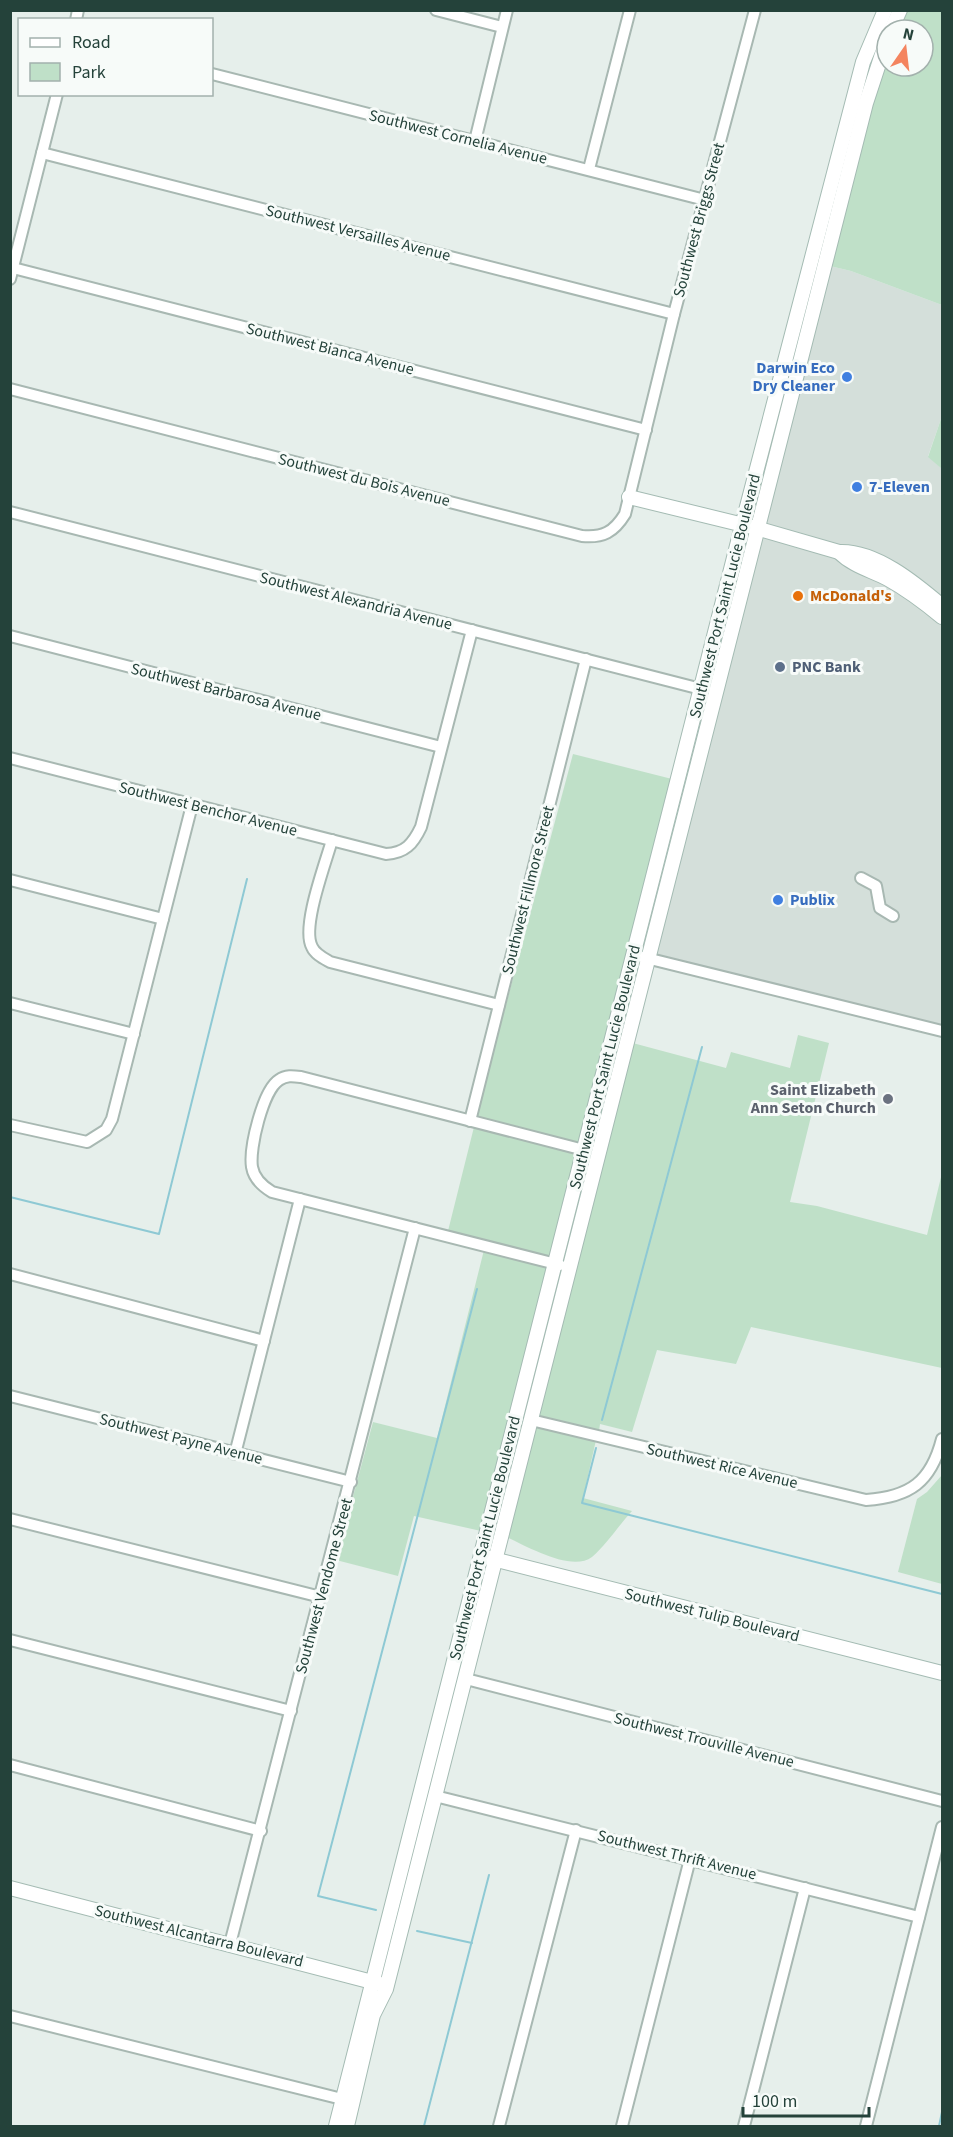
<svg xmlns="http://www.w3.org/2000/svg" width="953" height="2137" viewBox="0 0 953 2137" font-family="'Source Sans 3',sans-serif">
<rect width="100%" height="100%" fill="#e6efeb"/>
<g fill="#d4dfda">
<path d="M830,266L851,271L942,305V416L928,456L942,469V600L841,547L762,524Z"/>
<path d="M759,534L834,556L886,584L942,624V1026L649,953Z"/>
</g>
<g fill="#bfe0c8">
<path d="M905,11H942V305L851,271L830,266L857,153L887,51V66H923V30H896Z"/>
<path d="M942,416V469L928,457Z"/>
<path d="M573,754L680,781L588,1146L476,1117Z"/>
<path d="M798,1035L829,1043L790,1202L817,1206L927,1235L942,1173V1368L751,1327L736,1364L657,1350L632,1432L600,1424L599,1431L529,1413L629,1042L726,1068L731,1052L790,1068Z"/>
<path d="M474,1127L585,1156L559,1259L448,1231Z"/>
<path d="M484,1250L557,1269L490,1533L414,1516L398,1576L336,1560L373,1422L437,1438Z"/>
<path d="M527,1423L596,1440L583,1498L632,1511C619,1525 607,1544 592,1557C571,1573 525,1545 504,1536Z"/>
<path d="M942,1475V1584L898,1572L917,1499L927,1492Z"/>
</g>
<g fill="none" stroke-linecap="round" stroke-linejoin="round">
<g stroke="#8ec9d4" stroke-width="2">
<path d="M10,1197L159,1234L247,879"/>
<path d="M602,1420L702,1047"/>
<path d="M596,1448L582,1503L942,1594"/>
<path d="M376,1910L318,1896L477,1289"/>
<path d="M417,1931L472,1943"/>
<path d="M424,2126L489,1875"/>
<path d="M939,2126L942,2112"/>
</g>
<g stroke="#a8b8b2" stroke-width="14">
<g id="street">
<path d="M436,10L502,27"/>
<path d="M76,20L78,10"/>
<path d="M212,74L705,200"/>
<path d="M475,141L507,10"/>
<path d="M42,153L674,314"/>
<path d="M589,169L630,10"/>
<path d="M13,268L646,430"/>
<path d="M10,279L57,94"/>
<path d="M10,389L582,536C603,538 614,532 625,514L674,314L755,10"/>
<path d="M10,512L701,689"/>
<path d="M10,636L441,747"/>
<path d="M10,758L386,854C405,853 413,844 421,827L472,630"/>
<path d="M332,840C326,862 301,927 312,947C315,954 323,958 330,962L499,1005"/>
<path d="M861,878L876,886L880,908L893,916"/>
<path d="M10,880L163,919"/>
<path d="M634,955L942,1031"/>
<path d="M10,1003L134,1034"/>
<path d="M470,1121L586,659"/>
<path d="M10,1125L87,1142L106,1130L112,1119L192,805"/>
<path d="M560,1265L272,1192C262,1186 254,1179 252,1167C249,1148 263,1090 279,1080C286,1075 293,1076 301,1077L584,1150"/>
<path d="M10,1274L264,1341"/>
<path d="M10,1396L351,1482"/>
<path d="M531,1420L866,1500C910,1497 931,1482 942,1439"/>
<path d="M235,1454L300,1199"/>
<path d="M10,1519L321,1597"/>
<path d="M10,1640L291,1711"/>
<path d="M466,1679L942,1801"/>
<path d="M10,1765L261,1831"/>
<path d="M435,1796L919,1917"/>
<path d="M230,1944L415,1228"/>
<path d="M10,2016L342,2099"/>
<path d="M499,2126L576,1830"/>
<path d="M622,2126L690,1859"/>
<path d="M744,2126L805,1888"/>
<path d="M866,2126L942,1827"/>
</g>
</g>
<g stroke="#a4bbb3" stroke-width="16">
<g id="secondary">
<path d="M891,30L900,10"/>
<path d="M629,497L756,528L839,552C875,550 915,583 942,606"/>
<path d="M839,552C853,566 871,570 888,579C908,590 925,603 942,617"/>
<path d="M489,1558L942,1673"/>
<path d="M10,1888L380,1984"/>
<path d="M336,2126L742,526L863,62L885,10"/>
<path d="M347,2126L373,2015L386,1989L866,103L887,39"/>
</g>
</g>
<use href="#street" stroke="#fff" stroke-width="10"/>
<use href="#secondary" stroke="#fff" stroke-width="14"/>
</g>
<g fill="#3f7fe0" stroke="#f7fbf9" stroke-width="2">
<circle cx="847" cy="377" r="6"/>
<circle cx="857" cy="487" r="6"/>
<circle cx="778" cy="900" r="6"/>
</g>
<circle fill="#e8710a" stroke="#f7fbf9" stroke-width="2" cx="798" cy="596" r="6"/>
<circle fill="#5c6f8a" stroke="#f7fbf9" stroke-width="2" cx="780" cy="667" r="6"/>
<circle fill="#6b7280" stroke="#f7fbf9" stroke-width="2" cx="888" cy="1099" r="6"/>
<g text-anchor="middle" dominant-baseline="central" stroke-width="6" stroke-linejoin="round" paint-order="stroke">
<g font-size="16" fill="#24423a" stroke="#f7fbf9">
<text transform="translate(458 137) rotate(14)">Southwest Cornelia Avenue</text>
<text transform="translate(699 220) rotate(-75)">Southwest Briggs Street</text>
<text transform="translate(358 233) rotate(14)">Southwest Versailles Avenue</text>
<text transform="translate(330 349) rotate(14)">Southwest Bianca Avenue</text>
<text transform="translate(364 480) rotate(14)">Southwest du Bois Avenue</text>
<text transform="translate(725 596) rotate(-76)">Southwest Port Saint Lucie Boulevard</text>
<text transform="translate(356 601) rotate(14)">Southwest Alexandria Avenue</text>
<text transform="translate(226 692) rotate(14)">Southwest Barbarosa Avenue</text>
<text transform="translate(208 809) rotate(14)">Southwest Benchor Avenue</text>
<text transform="translate(528 890) rotate(-76)">Southwest Fillmore Street</text>
<text transform="translate(605 1067) rotate(-76)">Southwest Port Saint Lucie Boulevard</text>
<text transform="translate(181 1439) rotate(14)">Southwest Payne Avenue</text>
<text transform="translate(722 1466) rotate(13)">Southwest Rice Avenue</text>
<text transform="translate(485 1538) rotate(-76)">Southwest Port Saint Lucie Boulevard</text>
<text transform="translate(324 1586) rotate(-75)">Southwest Vendome Street</text>
<text transform="translate(712 1615) rotate(14)">Southwest Tulip Boulevard</text>
<text transform="translate(704 1740) rotate(14)">Southwest Trouville Avenue</text>
<text transform="translate(677 1855) rotate(14)">Southwest Thrift Avenue</text>
<text transform="translate(199 1936) rotate(14)">Southwest Alcantarra Boulevard</text>
</g>
<g font-size="16" font-weight="bold" fill="#366cbe" stroke="#f7fbf9" text-anchor="start">
<text x="835" y="368" text-anchor="end">Darwin Eco<tspan x="835" dy="18">Dry Cleaner</tspan></text>
<text x="869" y="487">7-Eleven</text>
<text x="790" y="900">Publix</text>
</g>
<g font-size="16" font-weight="bold" fill="#c56008" stroke="#f7fbf9" text-anchor="start">
<text x="810" y="596">McDonald's</text>
</g>
<g font-size="16" font-weight="bold" fill="#4e5e75" stroke="#f7fbf9" text-anchor="start">
<text x="792" y="667">PNC Bank</text>
</g>
<g font-size="16" font-weight="bold" fill="#5b616d" stroke="#f7fbf9" text-anchor="end">
<text x="876" y="1090">Saint Elizabeth<tspan x="876" dy="18">Ann Seton Church</tspan></text>
</g>
</g>
<rect width="953" height="2137" fill="none" stroke="#24423a" stroke-width="24"/>
<rect x="18" y="18" width="195" height="78" fill="#f7fbf9" stroke="#a3b1ad" stroke-width="1.5"/>
<rect x="30" y="38" width="30" height="9" fill="#ffffff" stroke="#a3b1ad" stroke-width="1.5"/>
<text x="72" y="48" font-size="18" fill="#24423a">Road</text>
<rect x="30" y="63" width="30" height="18" fill="#bfe0c8" stroke="#a3b1ad" stroke-width="1.5"/>
<text x="72" y="78" font-size="18" fill="#24423a">Park</text>
<g transform="translate(905 48) rotate(14)"><circle r="28" fill="#f7fbf9" stroke="#a3b1ad" stroke-width="1.5"/>
<path d="M0-4.5L10 22L0 15L-10 22Z" fill="#f4845f"/>
<text y="-9" font-size="16" font-weight="bold" text-anchor="middle" fill="#24423a">N</text>
</g>
<path d="M743 2107v9h126v-9" fill="none" stroke="#24423a" stroke-width="3"/>
<text x="752" y="2107" font-size="18" fill="#24423a" stroke="#f7fbf9" stroke-width="4.5" paint-order="stroke">100 m</text>
</svg>
